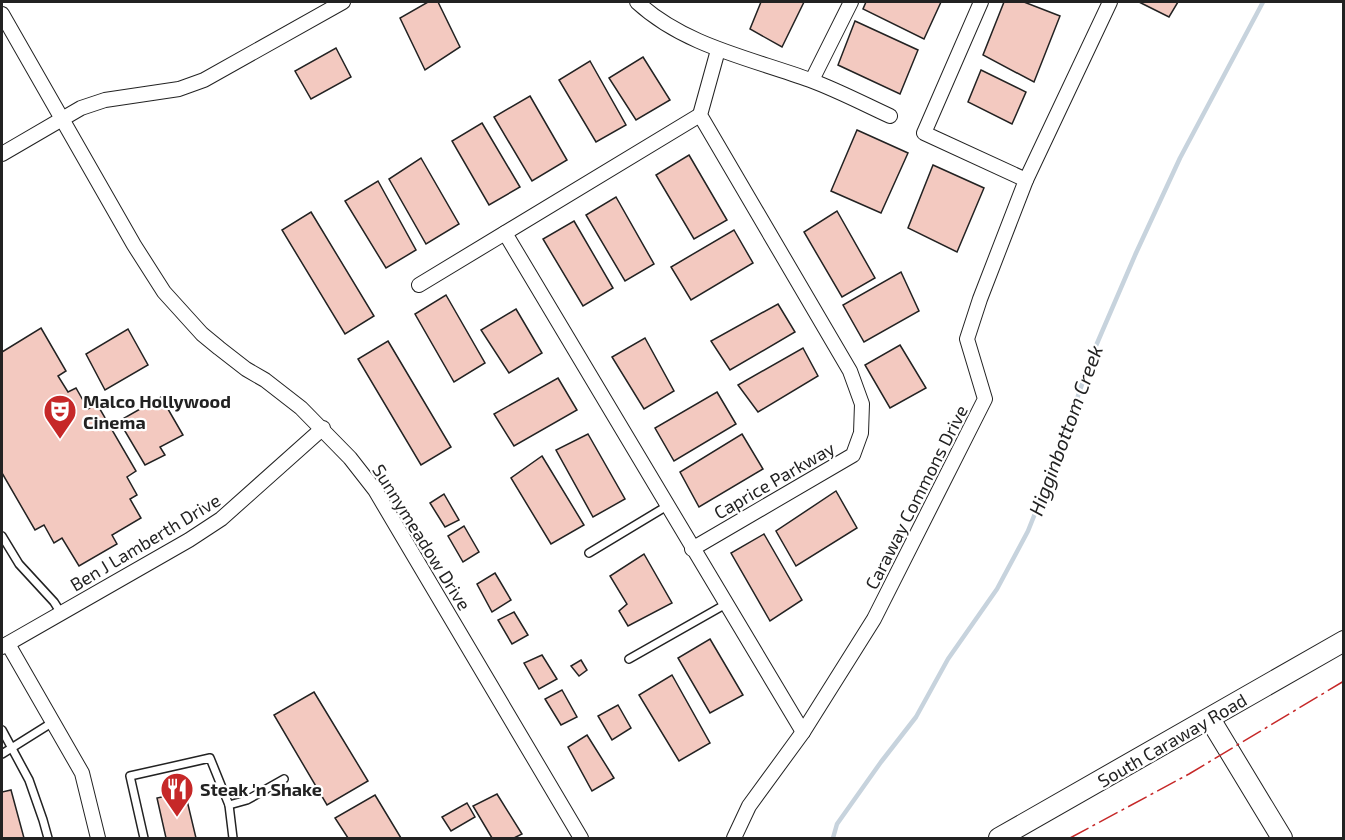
<svg xmlns="http://www.w3.org/2000/svg" width="1345" height="840" viewBox="0 0 1345 840" font-family="'Exo 2',sans-serif">
<rect width="100%" height="100%" fill="#fff"/>
<g fill="none" stroke-linecap="round" stroke-linejoin="round">
<path stroke="#c7d3dd" stroke-width="4.5" d="M833,838L837,824L881,762L916,717L948,659L997,589L1028,531L1054,466L1092,355L1136,253L1180,158L1263,2"/>
</g>
<g fill="#f3c9c0" stroke="#222" stroke-width="1.5">
<path d="M428,2H438L460,47L425,70L400,18Z"/>
<path d="M761,2H804L782,47L750,29Z"/>
<path d="M866,2H941L924,39L863,9Z"/>
<path d="M1004,2H1024L1060,16L1034,82L983,55Z"/>
<path d="M1139,2H1178L1169,17Z"/>
<path d="M855,21L918,50L900,94L838,65Z"/>
<path d="M336,48L351,77L311,99L295,71Z"/>
<path d="M643,57L670,100L636,120L609,78Z"/>
<path d="M590,61L626,125L596,142L559,80Z"/>
<path d="M981,70L1026,92L1012,124L968,102Z"/>
<path d="M530,96L567,160L532,181L494,117Z"/>
<path d="M482,123L520,187L489,205L452,141Z"/>
<path d="M857,130L908,153L881,213L831,191Z"/>
<path d="M689,155L727,220L694,239L656,175Z"/>
<path d="M421,158L459,224L426,244L389,179Z"/>
<path d="M933,165L984,188L957,252L908,228Z"/>
<path d="M378,181L416,250L386,268L345,201Z"/>
<path d="M616,197L654,264L625,281L586,215Z"/>
<path d="M837,211L875,278L842,297L804,232Z"/>
<path d="M311,212L374,316L345,334L282,230Z"/>
<path d="M574,221L613,288L583,306L543,239Z"/>
<path d="M734,230L753,263L691,300L671,267Z"/>
<path d="M901,272L919,311L864,342L843,305Z"/>
<path d="M446,295L485,363L454,382L415,314Z"/>
<path d="M778,304L795,332L730,370L711,341Z"/>
<path d="M516,309L542,353L509,373L481,330Z"/>
<path d="M41,328L66,371L58,376L68,392L76,388L88,409L97,404L136,471L127,477L137,495L130,499L141,518L112,535L117,544L79,566L62,538L54,543L44,525L35,530L2,473V352Z"/>
<path d="M128,329L148,365L105,390L86,354Z"/>
<path d="M645,338L674,391L644,409L612,357Z"/>
<path d="M388,341L451,447L421,465L358,359Z"/>
<path d="M900,345L926,388L890,408L865,365Z"/>
<path d="M803,348L818,376L758,412L738,385Z"/>
<path d="M558,378L577,410L514,446L494,414Z"/>
<path d="M717,392L736,424L674,461L655,428Z"/>
<path d="M161,397L183,435L160,447L165,455L145,465L119,421Z"/>
<path d="M588,434L625,499L593,517L556,450Z"/>
<path d="M742,434L763,469L699,507L680,472Z"/>
<path d="M542,456L584,525L551,544L511,478Z"/>
<path d="M836,491L857,528L796,566L776,531Z"/>
<path d="M444,494L459,520L445,527L430,503Z"/>
<path d="M464,526L479,552L463,562L448,536Z"/>
<path d="M764,534L802,600L770,621L731,553Z"/>
<path d="M644,554L672,603L628,626L619,611L627,604L610,576Z"/>
<path d="M495,573L511,600L492,612L477,584Z"/>
<path d="M514,612L528,635L512,644L498,620Z"/>
<path d="M710,639L743,695L710,713L678,658Z"/>
<path d="M542,655L557,679L539,689L524,663Z"/>
<path d="M581,660L587,670L579,676L571,666Z"/>
<path d="M672,675L710,743L679,761L639,695Z"/>
<path d="M562,690L577,717L561,725L545,699Z"/>
<path d="M314,692L368,781L327,805L274,715Z"/>
<path d="M618,705L631,728L612,740L598,716Z"/>
<path d="M587,735L614,778L592,791L568,747Z"/>
<path d="M11,790L24,838H2V792Z"/>
<path d="M185,792L196,838H166L157,798Z"/>
<path d="M497,794L522,834L514,838H492L473,806Z"/>
<path d="M375,795L401,838H348L335,818Z"/>
<path d="M467,803L475,817L451,831L442,817Z"/>
</g>
<g fill="none" stroke-linecap="round" stroke-linejoin="round">
<g stroke="#222" stroke-width="10">
<g id="lane">
<path d="M2,536L19,564L54,602L61,613"/>
<path d="M589,553L667,506"/>
<path d="M629,659L726,604"/>
<path d="M2,730L29,780L43,820L48,838"/>
<path d="M2,754L53,722"/>
<path d="M229,805L247,800L284,779"/>
<path d="M144,838L130,776L210,758L229,805L233,838"/>
</g>
</g>
<g stroke="#222" stroke-width="16">
<g id="street">
<path d="M637,2C685,46 750,58 810,80C837,90 864,104 890,116"/>
<path d="M981,2L924,133L1026,180"/>
<path d="M2,14L134,245L164,292L202,334L219,348L246,369L265,380L301,408L350,458L375,490L581,838"/>
<path d="M812,80L851,2"/>
<path d="M2,154L81,108L105,100L179,89L204,80L343,2"/>
<path d="M505,233L803,732"/>
<path d="M419,285L700,115"/>
<path d="M692,549L853,455L861,433L862,404L850,371L700,115L718,50"/>
<path d="M8,644L82,773L98,838"/>
<path d="M2,647L189,540L221,519L323,428"/>
<path d="M734,838L749,806L803,732L874,619L985,399L967,339L980,299L1026,180L1110,2"/>
</g>
</g>
<g stroke="#222" stroke-width="22">
<g id="secondary">
<path d="M1210,719L1282,838"/>
<path d="M999,838L1344,641"/>
</g>
</g>
<use href="#lane" stroke="#fff" stroke-width="7"/>
<use href="#street" stroke="#fff" stroke-width="14"/>
<use href="#secondary" stroke="#fff" stroke-width="20"/>
<path stroke="#c62828" stroke-width="1.5" stroke-dasharray="21 4.5 3 4.5" stroke-linecap="butt" d="M1070,838L1189,774L1344,681"/>
</g>
<defs>
<g id="theatre-pin" transform="scale(1.725)"><path d="M0 17L-7.5 6A9.5 9.5 0 1 1 7.5 6Z" fill="#c62828" stroke="#fff"/><path d="M-5-5.5Q0-4 5-5.5V0Q5 5 0 6Q-5 5-5 0ZM-3.3-2.5H-1v1.5H-3.3ZM1-2.5H3.3v1.5H1ZM-2.8 1Q0 5.5 2.8 1Z" fill="#fff"/></g>
<g id="restaurant-pin" transform="scale(1.725)"><path d="M0 17L-7.5 6A9.5 9.5 0 1 1 7.5 6Z" fill="#c62828" stroke="#fff"/><path d="M-5-6h1v4h1v-4h1v4h1v-4h1v5L-1.5 .5V6h-2V.5L-5-1ZM5-6V6H3V1.5H1.5Q1.5-4 5-6Z" fill="#fff"/></g>
</defs>
<g fill-rule="evenodd">
<use href="#theatre-pin" x="60" y="411"/>
<use href="#restaurant-pin" x="177" y="789"/>
</g>
<g text-anchor="middle" dominant-baseline="central" stroke-width="4.5" stroke-linejoin="round" paint-order="stroke">
<g font-size="18" font-weight="bold" fill="#222" stroke="#fff" text-anchor="start">
<text x="83" y="401">Malco Hollywood<tspan x="83" dy="21">Cinema</tspan></text>
<text x="200" y="789">Steak 'n Shake</text>
</g>
<g font-size="18" fill="#222" stroke="#fff">
<text transform="translate(774 480) rotate(-30)">Caprice Parkway</text>
<text transform="translate(916 497) rotate(-63)">Caraway Commons Drive</text>
<text transform="translate(422 537) rotate(58)">Sunnymeadow Drive</text>
<text transform="translate(145 542) rotate(-31)">Ben J Lamberth Drive</text>
<text transform="translate(1172 740) rotate(-30)">South Caraway Road</text>
</g>
<g font-size="20" font-style="italic" fill="#222" stroke="#fff">
<text transform="translate(1065 430) rotate(-70)">Higginbottom Creek</text>
</g>
</g>
<rect width="1345" height="840" fill="none" stroke="#222222" stroke-width="6"/>
</svg>
